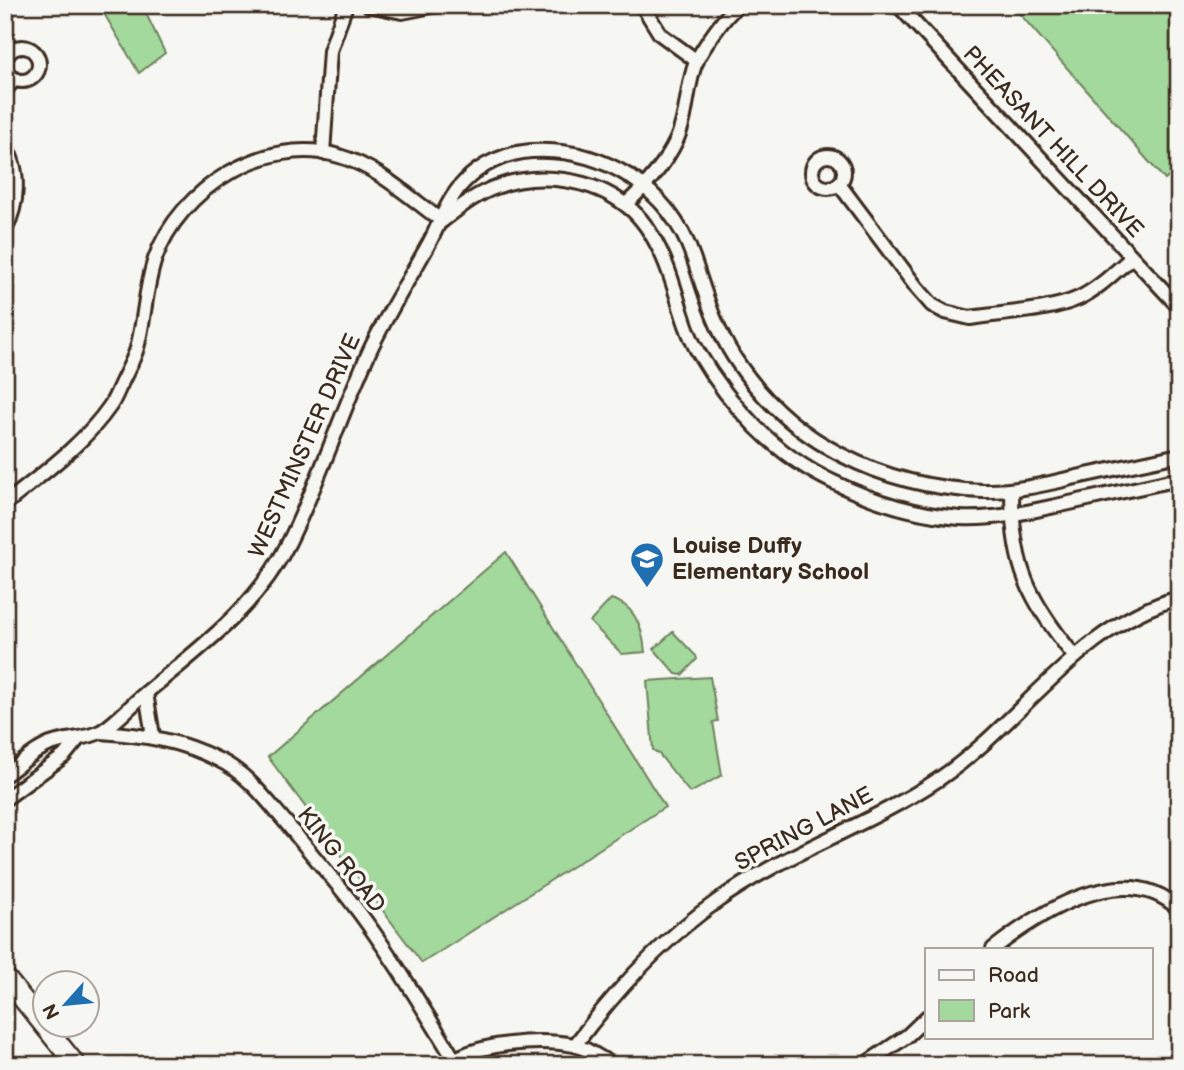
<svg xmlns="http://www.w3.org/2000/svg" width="1184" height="1070" viewBox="0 0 1184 1070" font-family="'Balsamiq Sans',sans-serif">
<rect width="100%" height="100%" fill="#f6f6f2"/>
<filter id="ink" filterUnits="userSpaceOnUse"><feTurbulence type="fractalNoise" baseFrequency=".0143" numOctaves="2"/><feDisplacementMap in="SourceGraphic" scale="14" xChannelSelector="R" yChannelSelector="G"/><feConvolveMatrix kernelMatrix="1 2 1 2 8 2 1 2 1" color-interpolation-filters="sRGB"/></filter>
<g filter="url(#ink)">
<g fill="#a3d99d" stroke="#6f825e" stroke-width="2">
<path d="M99,5H142L165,53L139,73Z"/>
<path d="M1012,5H1179V168L1165,180Z"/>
<path d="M506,552L665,807L422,963L268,757Z"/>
<path d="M611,599C636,605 643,630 645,652L622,654L590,622Z"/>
<path d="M673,632L696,656L697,659L682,675L676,674L654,649Z"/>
<path d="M710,677L718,721L713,722L722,775L690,793L659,754L653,750L647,681Z"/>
</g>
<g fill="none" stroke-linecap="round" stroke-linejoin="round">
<g stroke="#3b2a1e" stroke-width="18">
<g id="minor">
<path d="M369,5L402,12L437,5"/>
<path d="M642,5L660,34L697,61"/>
<path d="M898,5L1179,307"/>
<circle cx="22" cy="64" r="17"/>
<path d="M5,90L15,79"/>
<path d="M5,146C21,171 18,205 5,230"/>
<path d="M323,153L330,51L346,5"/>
<circle cx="828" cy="172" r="16"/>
<path d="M839,184L917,288L932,305L945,312L970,318C1001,313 1051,311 1079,298C1098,289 1115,272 1131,258"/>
<path d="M626,204C646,186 664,166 676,141C688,116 686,87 696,62C703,47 725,16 738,5"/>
<path d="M442,221C459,208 476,194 496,187C537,171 592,178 627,206C643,218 655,239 663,257C677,288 681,322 698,352C730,406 775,455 833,482C872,501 917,515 960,518C995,520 1031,511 1065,504C1103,496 1141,487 1179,479"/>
<path d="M1012,491C1012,568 1028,597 1074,656"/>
<path d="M5,504C42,474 83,445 110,406C115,399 118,390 122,382C127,371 134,359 137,348C145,319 145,288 155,259C179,189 266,134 339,156C378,167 410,198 442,221"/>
<path d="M146,693L153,736"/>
<path d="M101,732C144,735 180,740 219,760C247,773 268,802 288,825C308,850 329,874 349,899C388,949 421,1005 454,1059"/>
<path d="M5,775C20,765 36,748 54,743C69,738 88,739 102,731C118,721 132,704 147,692C201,647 257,607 289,542C320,480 341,413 370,350C387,314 408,281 427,247C439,226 447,199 464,182C481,164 506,153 531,151C603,147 669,188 693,257C705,292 714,326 734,357C789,443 882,487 982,491C1013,492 1042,485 1072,478C1108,470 1143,463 1179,455"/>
<path d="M5,799L64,756L78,739"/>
<path d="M993,949C1039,913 1124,857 1179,909"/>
<path d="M575,1045C614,993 662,940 716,902C785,852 869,826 939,779C1022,723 1078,625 1179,598"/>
<path d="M446,1065C475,1043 539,1038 574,1045C587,1048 601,1059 613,1065"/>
<path d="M864,1065L907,1036L927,1017"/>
<path d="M1177,1065L1179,1063"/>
</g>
</g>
<g stroke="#3b2a1e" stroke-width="23">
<path id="secondary" d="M5,977L76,1065"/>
</g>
<use href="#minor" stroke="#f6f6f2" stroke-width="12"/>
<use href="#secondary" stroke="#f6f6f2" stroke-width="18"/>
</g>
</g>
<defs>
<g id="school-pin" transform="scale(1.75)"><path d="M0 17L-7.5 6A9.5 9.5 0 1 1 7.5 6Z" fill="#1f6fb2" stroke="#f6f6f2"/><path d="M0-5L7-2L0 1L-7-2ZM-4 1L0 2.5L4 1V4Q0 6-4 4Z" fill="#fff"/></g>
</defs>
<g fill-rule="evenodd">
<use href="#school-pin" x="647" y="559"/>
</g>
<g text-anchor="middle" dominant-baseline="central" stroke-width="7" stroke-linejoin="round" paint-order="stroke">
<g font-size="23" fill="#3b2a1e" stroke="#f6f6f2">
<text transform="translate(1053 142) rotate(47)">PHEASANT HILL DRIVE</text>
<text transform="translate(305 446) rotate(-66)">WESTMINSTER DRIVE</text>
<text transform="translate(804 829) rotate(-28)">SPRING LANE</text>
<text transform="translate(341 860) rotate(52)">KING ROAD</text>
</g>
<g font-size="23" font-weight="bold" fill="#3b2a1e" stroke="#f6f6f2" text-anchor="start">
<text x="672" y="546">Louise Duffy<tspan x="672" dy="26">Elementary School</tspan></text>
</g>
</g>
<rect width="1184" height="1070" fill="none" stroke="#f6f6f2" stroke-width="28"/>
<rect x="14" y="14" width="1156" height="1042" fill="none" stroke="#3b2a1e" stroke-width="2.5" filter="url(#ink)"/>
<rect x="925" y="948" width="228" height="91" fill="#f6f6f2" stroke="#aba49d" stroke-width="2"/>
<rect x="939" y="970" width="35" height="10" fill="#f6f6f2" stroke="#aba49d" stroke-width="2"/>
<text x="988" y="982" font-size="21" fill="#3b2a1e">Road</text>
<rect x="939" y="1000" width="35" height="21" fill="#a3d99d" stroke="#aba49d" stroke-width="2"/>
<text x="988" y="1018" font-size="21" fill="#3b2a1e">Park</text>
<g transform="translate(66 1004) rotate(243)"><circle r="33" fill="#f6f6f2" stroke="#aba49d" stroke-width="2"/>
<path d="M0-5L12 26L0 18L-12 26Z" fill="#1f6fb2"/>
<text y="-10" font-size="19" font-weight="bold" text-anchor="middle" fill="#3b2a1e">N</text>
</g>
</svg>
